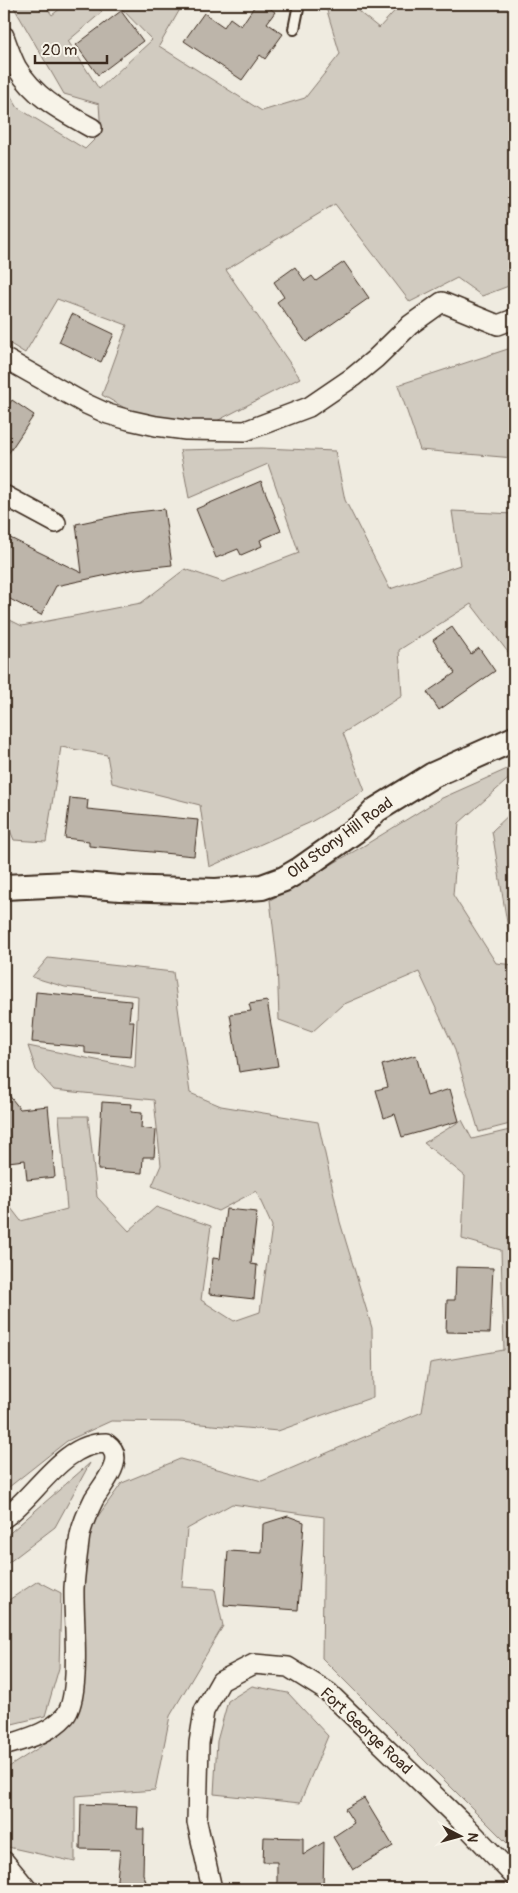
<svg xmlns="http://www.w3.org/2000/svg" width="518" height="1893" viewBox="0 0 518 1893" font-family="Pangolin,sans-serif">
<rect width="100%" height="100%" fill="#efebe0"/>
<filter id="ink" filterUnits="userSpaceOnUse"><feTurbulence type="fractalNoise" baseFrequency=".02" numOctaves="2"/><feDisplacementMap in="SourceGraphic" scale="10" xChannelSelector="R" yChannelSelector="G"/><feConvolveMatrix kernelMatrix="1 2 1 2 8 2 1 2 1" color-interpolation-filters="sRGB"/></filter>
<g filter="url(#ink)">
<g fill="#d1cbc0" stroke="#867a6f">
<path d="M12,4H44L52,15L66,4H95L102,12L68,41L99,89L152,40L117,4H183L159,46L262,111L305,98L340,54L325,4H349L379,28L401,4H514V284L482,296L457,278L410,302L335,204L226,270L300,378L211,424L137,415L102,395L127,325L57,299L25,353L4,340V85L18,108L85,149L101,133L99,104L64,94Z"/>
<path d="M514,347V458L420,450L398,385Z"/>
<path d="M262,448L335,451L345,500L390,589L460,565L452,511L514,514V660L471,604L399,650L402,696L343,733L365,791L309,823L209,867L200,805L112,783L107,755L61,747L46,842L14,840L4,816V617L22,626L141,603L185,569L223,582L299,553L268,464L189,498L180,450Z"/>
<path d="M514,766V774L459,823L453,895L496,963L514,965V1123L479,1132L454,1047L419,972L342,1005L312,1032L279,1020L277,960L270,900L365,845L440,799Z"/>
<path d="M514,810V928L509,935L492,831Z"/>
<path d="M48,958L173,972L190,1093L221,1106L318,1122L340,1222L372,1328L373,1397L278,1431L179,1422L111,1421L67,1441L4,1491V1199L21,1221L67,1209L59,1116H88L97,1197L129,1231L156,1207L211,1226L201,1300L234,1321L260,1312L272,1226L256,1191L218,1211L152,1186L161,1165L154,1100L54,1090L36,1070L28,1046L135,1068L138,996L65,987L32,977Z"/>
<path d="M462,1120L472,1139L514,1129V1850L322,1658L324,1517L232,1504L187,1529L182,1587L215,1589L223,1626L170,1716L155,1790L75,1796V1862L8,1847L4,1842V1770L43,1745L74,1718L84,1667L83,1566L93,1523L122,1483L180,1459L262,1481L422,1412L430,1363L504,1350L501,1250L462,1239L465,1176L424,1143Z"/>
<path d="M90,1463L55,1527L4,1566V1538Z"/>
<path d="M38,1581L61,1593L59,1668L45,1716L4,1726V1603Z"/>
<path d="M252,1686L288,1693L328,1736L300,1803L214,1794L217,1741L228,1701Z"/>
</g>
<g fill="#bdb5aa" stroke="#3b2a1e">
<path d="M256,4H264L275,12L267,23L283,34L265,59L260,55L242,80L184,41L204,13L224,27L230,18L241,26Z"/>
<path d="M121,11L143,41L98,75L76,45Z"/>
<path d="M344,262L369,298L306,342L277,302L284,297L274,282L295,267L305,281L312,276L316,281Z"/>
<path d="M72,314L114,334L101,362L59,342Z"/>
<path d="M12,400L34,415L4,460V412Z"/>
<path d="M261,481L281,531L260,540L262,546L241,555L238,549L216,558L196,509Z"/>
<path d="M164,509L172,565L135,569L56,586L41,615L4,596V535L82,573L76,524L128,513Z"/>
<path d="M452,627L471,654L479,648L495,671L439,710L427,692L455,673L433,640Z"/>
<path d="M70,798L88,800L87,809L198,820L194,856L89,846V841L65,838Z"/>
<path d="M36,992L131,1001L129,1021H134L131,1057L85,1053V1047L32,1042Z"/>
<path d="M267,1001L278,1066L239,1072L230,1014L251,1011L249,1004Z"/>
<path d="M416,1055L427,1096L450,1089L459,1121L402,1137L395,1114L384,1118L376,1090L388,1087L382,1065Z"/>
<path d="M4,1089L20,1109L48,1106L55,1177L27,1180L25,1160L8,1162L5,1140H4Z"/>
<path d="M102,1102L132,1104L131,1112L142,1113L141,1128L156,1130L154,1157H143L142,1173L98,1170Z"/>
<path d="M226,1209L257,1212L251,1264L257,1265L254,1299L209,1294L213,1258L220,1259Z"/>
<path d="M456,1267L493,1268L490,1333L446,1332L447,1300H455Z"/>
<path d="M288,1516L304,1522L298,1610L224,1605L228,1551L262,1553L263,1524Z"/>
<path d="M364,1798L393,1846L353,1870L333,1837L354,1823L345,1809Z"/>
<path d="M81,1804L138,1806L137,1829H144L143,1874L149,1889H116L120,1850L80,1849Z"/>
<path d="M264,1837L303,1838V1855L324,1842L323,1889H277V1862H263Z"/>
</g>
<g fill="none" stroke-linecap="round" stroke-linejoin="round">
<g stroke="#3b2a1e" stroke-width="14">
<path id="service" d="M294,29L299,4"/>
</g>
<g stroke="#3b2a1e" stroke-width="22">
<g id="minor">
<path d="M4,36C8,47 12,59 17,68C35,98 63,112 92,128"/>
<path d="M4,358L84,403L108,414L129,420L156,426L186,430L245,431L309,407L353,377L375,359L410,325L442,302L498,325L514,319"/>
<path d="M4,495L56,523"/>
<path d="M4,1518C37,1495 62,1443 106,1443C128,1458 103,1484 94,1499C88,1511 80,1529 79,1542C77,1557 75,1573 74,1588C73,1617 82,1696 65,1716C49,1734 25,1739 4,1746"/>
<path d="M4,1861L27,1889"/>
<path d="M212,1889L197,1822L199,1743L204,1711L221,1681L254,1664L288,1667L328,1692L466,1826L514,1876"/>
</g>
</g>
<g stroke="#3b2a1e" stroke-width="28">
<path id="tertiary" d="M4,887L69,884L120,888L216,891L262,887L284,879L301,869L359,828L376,810L433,775L514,739"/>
</g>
<use href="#service" stroke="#f7f3e8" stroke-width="10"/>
<use href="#minor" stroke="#f7f3e8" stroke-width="19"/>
<use href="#tertiary" stroke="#f7f3e8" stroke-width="24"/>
</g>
</g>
<g text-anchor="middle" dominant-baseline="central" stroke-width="4.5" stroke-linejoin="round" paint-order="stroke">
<g font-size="16" fill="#3b2a1e" stroke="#f7f3e8">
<text transform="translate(340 838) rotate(-36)">Old Stony Hill Road</text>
<text transform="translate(366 1731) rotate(43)">Fort George Road</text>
</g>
</g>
<rect width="518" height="1893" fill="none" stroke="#f7f3e8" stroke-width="20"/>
<rect x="10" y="10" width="498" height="1873" fill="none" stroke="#3b2a1e" stroke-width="2" filter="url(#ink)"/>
<g transform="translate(460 1836) rotate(96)" stroke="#f7f3e8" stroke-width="4" paint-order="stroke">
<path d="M0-4L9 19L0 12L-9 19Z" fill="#3b2a1e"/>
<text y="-8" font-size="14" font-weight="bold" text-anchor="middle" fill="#3b2a1e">N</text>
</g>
<path d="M35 55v8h72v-8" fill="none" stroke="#3b2a1e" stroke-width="2.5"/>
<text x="42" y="55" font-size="15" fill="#3b2a1e" stroke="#f7f3e8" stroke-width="4" paint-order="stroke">20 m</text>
</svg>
